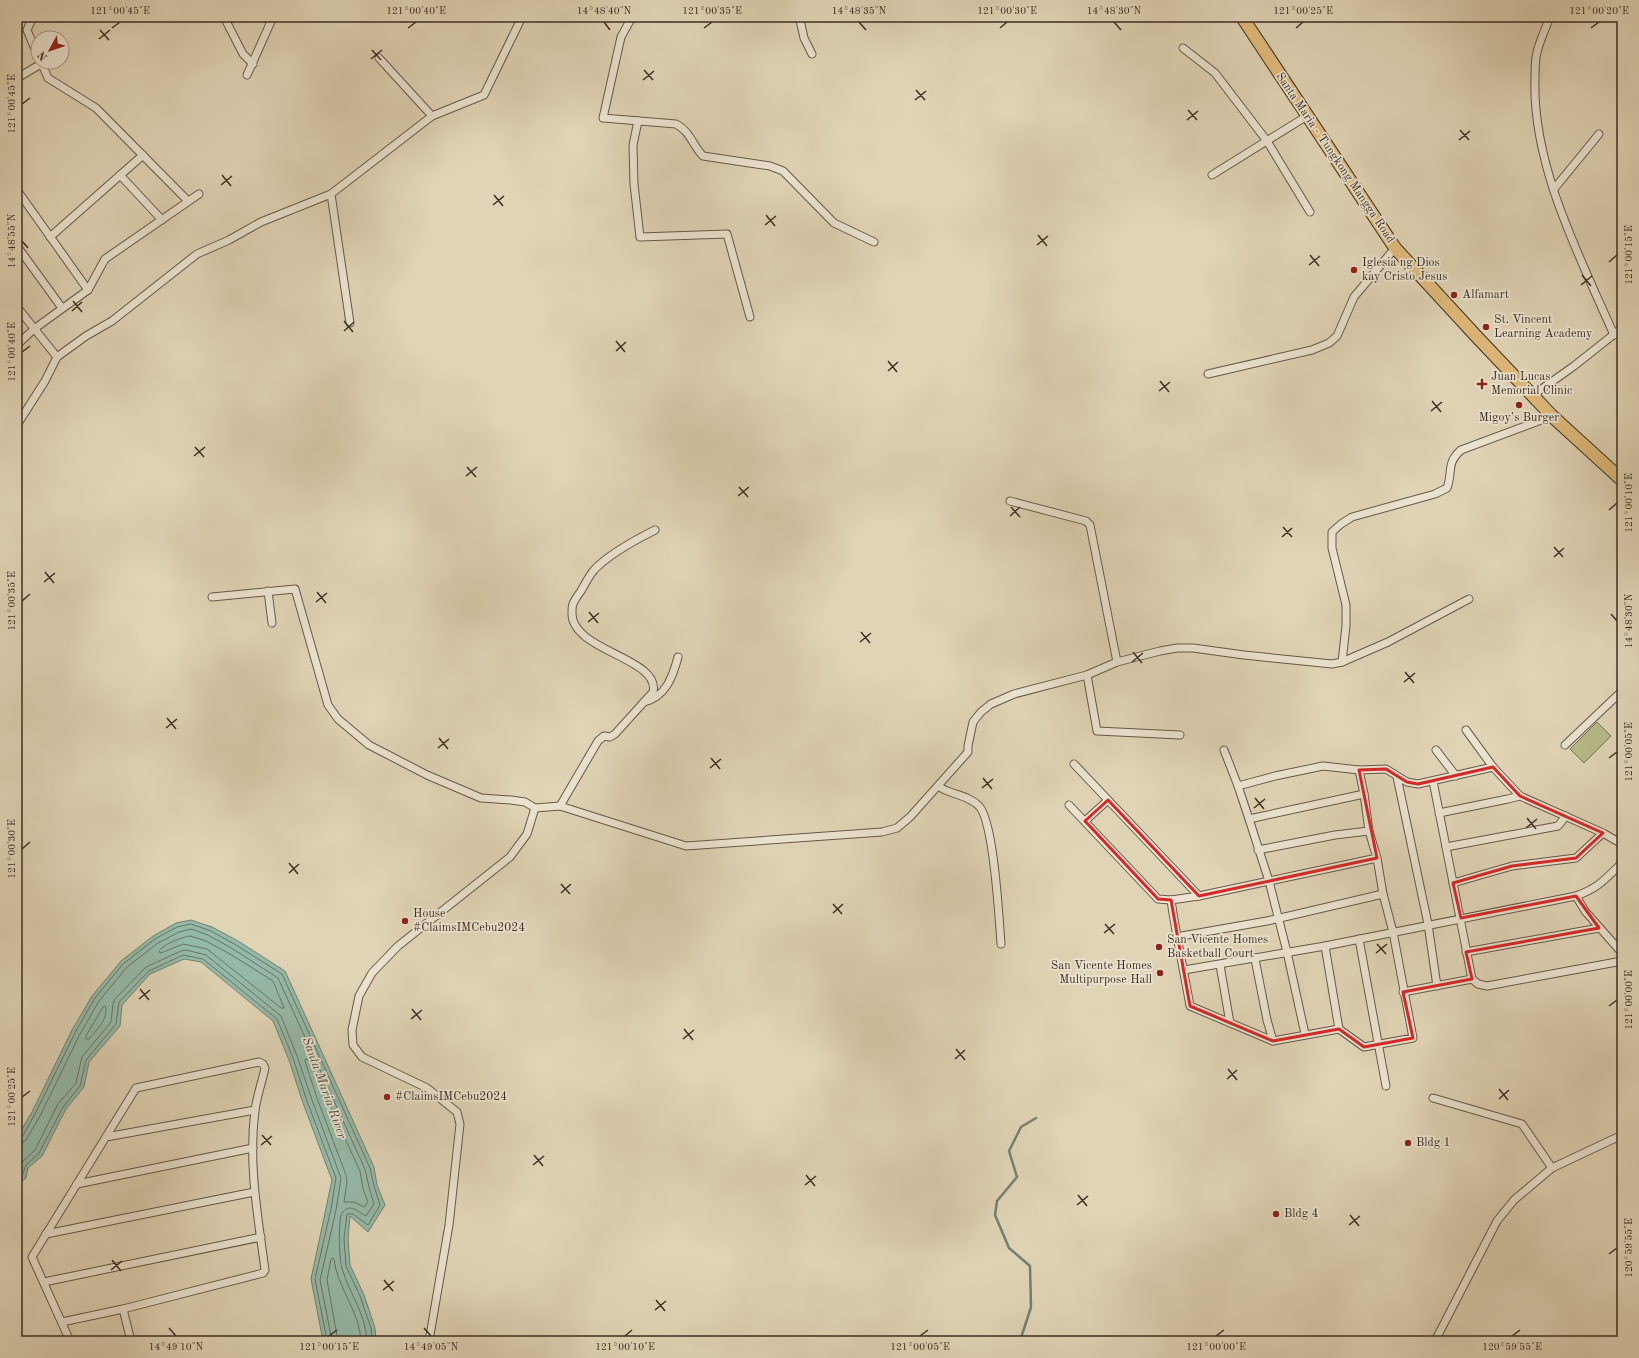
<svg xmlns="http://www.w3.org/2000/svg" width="1639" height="1358" viewBox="0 0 1639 1358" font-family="'Old Standard TT',serif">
<rect width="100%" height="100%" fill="#e0d4b6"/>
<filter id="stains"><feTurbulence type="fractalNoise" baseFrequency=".005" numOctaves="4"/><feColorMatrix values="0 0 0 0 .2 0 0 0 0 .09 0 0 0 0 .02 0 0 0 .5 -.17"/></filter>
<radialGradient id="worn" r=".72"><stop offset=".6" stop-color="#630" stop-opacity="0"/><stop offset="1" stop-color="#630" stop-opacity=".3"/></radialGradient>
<path fill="#b8bb8a" stroke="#7a7456" d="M1597,722L1611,736L1584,763L1570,749Z"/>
<path fill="#95b9a8" stroke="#728173" d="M191,920L212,927L238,941L285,971L374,1167L377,1185L385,1205L368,1232L350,1216L348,1239L350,1265L364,1295L375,1328L376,1341H323L311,1279L332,1180L303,1103L289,1060L273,1021L201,962L184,959L150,974L122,1005L120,1026L89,1062L84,1087L66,1109L42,1156L28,1168L26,1178L17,1186V1137L32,1112L72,1030L92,996L121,961L153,936L176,923Z"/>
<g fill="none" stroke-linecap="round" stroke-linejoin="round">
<g stroke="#697466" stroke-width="1">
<path d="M190,936L206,941L230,954L273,981L284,1008H281L207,949L183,944L161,953L159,952C161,945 182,937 190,936Z"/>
<path d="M105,1006C110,1018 96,1030 89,1039H86V1036L103,1007Z"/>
<path d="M306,1059L309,1060L360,1171L363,1189L368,1202L364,1207L354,1202H344L347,1182L346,1175L317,1098L305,1061Z"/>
<path d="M17,1139L22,1137L35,1114L76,1031L95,998L123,964L155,939L177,927L191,924L211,931L236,945L282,974L370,1168L374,1186L380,1205L368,1225L353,1214H347L344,1239L346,1266L360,1296L371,1328L372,1341"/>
<path d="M17,1144L22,1143L26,1140L40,1116L80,1034L99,1001L127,967L158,943L179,932L191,929L208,935L233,949L278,978L365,1169L369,1187L374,1204L366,1216C361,1214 356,1208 350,1208C347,1208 344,1210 342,1213C338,1219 339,1260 342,1268C349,1294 366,1313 367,1341"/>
<path d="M17,1174L21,1163L35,1150L58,1104L76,1083L82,1057L111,1022L113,1004L115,999L146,967L181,951L186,950L206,955L281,1016L297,1056L312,1100L341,1178L336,1210L320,1280L332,1341"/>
<path d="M17,1181L22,1176L26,1165L39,1153L63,1107L80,1086L86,1060L116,1024L119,1002L149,971L183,955L203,959L277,1019L293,1058L307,1101L336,1178L331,1209L315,1279L327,1341"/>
<path d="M338,1341L327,1280L331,1259L332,1258L334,1259C337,1288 360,1311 361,1341"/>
</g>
<path stroke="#728173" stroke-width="2.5" d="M1020,1341L1031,1307L1030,1266L1009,1248L995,1215L997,1201L1017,1177L1009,1151L1021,1127L1036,1118"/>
<g stroke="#665848" stroke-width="9">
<g id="street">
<path d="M33,17L27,30L38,56"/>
<path d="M224,17L243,54L253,64"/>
<path d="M632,17L621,37L603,118L676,124C690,131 693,146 703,156L770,166L783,171L834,223L874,242"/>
<path d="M794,17L800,20L804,38L812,54"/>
<path d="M1550,17C1545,30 1538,44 1536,57C1535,64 1535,72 1535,79C1532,166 1580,257 1614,335"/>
<path d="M1183,48L1215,73L1267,141L1310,212"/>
<path d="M379,58L432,116"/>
<path d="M41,62L48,78L96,108L188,201"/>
<path d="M247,75L273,17"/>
<path d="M17,78L41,64"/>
<path d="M638,121L633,145L634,184L640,237L727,234L750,317"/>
<path d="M120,175L162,220"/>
<path d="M1212,175L1307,116"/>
<path d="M1554,189L1599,134"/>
<path d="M17,190L88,290"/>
<path d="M331,194L350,323"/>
<path d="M50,237L143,155"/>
<path d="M17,246L62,308"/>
<path d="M17,307L57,357"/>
<path d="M17,345L34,329L88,290L105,259L199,194"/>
<path d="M1208,374L1312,350L1329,343L1337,336L1354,297L1395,248"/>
<path d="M1533,395L1574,366L1622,328"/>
<path d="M17,425L45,381L57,357L86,336L112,321L197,254L229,240L261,222L331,194L432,116L484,95L522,17"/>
<path d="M1010,501L1086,521L1090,525L1117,662"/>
<path d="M268,591L272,623"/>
<path d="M212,597L295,589L328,705L338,719L369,745L427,775L481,798L511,800L525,802L535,808L560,806L686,846L882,832L897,828L910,817L968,752V746L973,722L981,712L991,704L1014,694L1087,675L1117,662L1160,651L1177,648H1193L1244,655L1332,664L1342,662L1346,626V605L1332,548V532L1341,524L1352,517L1435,494L1447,488C1453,472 1446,463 1461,450L1552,416"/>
<path d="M1342,662L1388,642L1469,599"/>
<path d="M1087,675L1097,731L1180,735"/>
<path d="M644,702C666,697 673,676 678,657"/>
<path d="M1466,730L1493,767"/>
<path d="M1565,745L1622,691"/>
<path d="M1224,750L1238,786L1249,819"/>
<path d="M1436,750L1456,776"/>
<path d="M1074,764L1199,896"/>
<path d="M1359,770L1364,794L1369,831L1377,858L1383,894L1393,932L1413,1038L1364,1047L1339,1029L1273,1041L1190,1006C1184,971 1176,936 1171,900L1199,896L1377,858"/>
<path d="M1397,777L1428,924L1437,986"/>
<path d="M1433,781L1472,979"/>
<path d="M938,786C950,795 967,794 979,806C994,822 999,918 1001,944"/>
<path d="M1238,786L1275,776L1323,766L1359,770L1386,769L1407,782L1418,784L1493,767L1520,796L1603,833L1622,844"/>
<path d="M1069,805L1158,899L1171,900"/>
<path d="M560,806L598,741L604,736L610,737L615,734L653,692C661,658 571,651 572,613C572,610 572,606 573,604C575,599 578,595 581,591C585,584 589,576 594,570C609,554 635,540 655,530"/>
<path d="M1439,813L1508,799L1520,796"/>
<path d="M1085,821L1108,800"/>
<path d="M1446,847L1558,826L1566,816"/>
<path d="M1258,850L1335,835L1369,831"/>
<path d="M1453,883L1512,866L1576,858L1603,833"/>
<path d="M1576,896L1585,911L1622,953"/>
<path d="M1176,937L1267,921L1383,894"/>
<path d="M1359,939L1386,1086"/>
<path d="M1325,946L1339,1029"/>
<path d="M1466,952L1599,928"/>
<path d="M1255,959L1267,1020L1273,1041"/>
<path d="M1220,965L1230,1023"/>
<path d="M1184,970L1325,946L1576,896C1599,888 1605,879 1622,863"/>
<path d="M1403,992L1472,979L1478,984L1487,986L1622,961"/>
<path d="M1305,1034L1287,952L1269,881L1249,819L1364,794"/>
<path d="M1433,1098L1522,1124L1552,1168"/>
<path d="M106,1137L255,1110"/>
<path d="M77,1184L253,1148"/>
<path d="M46,1234L254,1192"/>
<path d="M44,1282L261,1237"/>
<path d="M123,1309L131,1341"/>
<path d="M62,1322L123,1309L263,1273L265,1270C258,1217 248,1164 255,1110C257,1096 262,1082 265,1068L263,1064L259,1062L136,1088L32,1257L70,1341"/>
<path d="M429,1341L449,1225L460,1124L457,1112L427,1088L362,1057L353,1045L352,1030L359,996L372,973L398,946L510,857L527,834L535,808"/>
<path d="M1435,1341L1497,1221L1514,1200L1552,1168L1622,1135"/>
</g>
</g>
<g stroke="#3d2e23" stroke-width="14">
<path id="primary" d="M1242,17L1395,248L1476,336L1552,416L1622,480"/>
</g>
<use href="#street" stroke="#ebe3d0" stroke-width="7"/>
<use href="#primary" stroke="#e0ba7b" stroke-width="12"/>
</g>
<path fill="none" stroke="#d62828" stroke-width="3" stroke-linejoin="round" d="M1493,767L1520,796L1603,833L1576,858L1512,866L1453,883L1461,918L1576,896L1599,928L1466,952L1472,979L1403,992L1413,1038L1364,1047L1339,1029L1273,1041L1190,1006L1171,900L1158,899L1085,821L1108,800L1199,896L1377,858L1359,770L1386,769L1407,782L1418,784Z"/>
<path fill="none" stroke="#3d2e23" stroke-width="1.5" d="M604,22L610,30M859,22L866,30M1114,22L1121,30M112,28L120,22M408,28L416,22M704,28L712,22M1000,28L1007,22M1296,28L1303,22M1591,28L1599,22M100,30L109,40M99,39L110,30M372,50L381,60M371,59L382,50M644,70L653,80M643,80L654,71M916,90L925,100M915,100L926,91M22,104L30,98M1188,110L1197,120M1187,120L1198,111M1460,130L1469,140M1459,140L1470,131M222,175L231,186M221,185L232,176M494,195L503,206M493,205L504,196M766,215L775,226M765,225L776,216M1038,235L1047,246M22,241L28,248M1037,245L1048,236M1310,255L1319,266M1609,262L1617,255M1309,265L1320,256M1582,275L1591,286M1581,285L1592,276M73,301L82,312M72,311L82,302M344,321L353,332M344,331L354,322M616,341L625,352M616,351L626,342M22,352L30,346M888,361L897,372M888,371L898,362M1160,381L1169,392M1159,391L1170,382M1432,401L1441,412M1431,411L1442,402M195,447L204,457M194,456L205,447M467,467L476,477M466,476L477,467M739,487L748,497M738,496L749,487M1011,507L1020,517M1609,510L1617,503M1010,516L1020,507M1283,527L1292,537M1282,537L1292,528M1554,547L1563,557M1554,557L1564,548M45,572L54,583M44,582L55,573M317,592L326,603M22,601L30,594M316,602L327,593M589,612L598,623M1611,614L1617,621M588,622L599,613M861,632L870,643M860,642L871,633M1133,652L1142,663M1132,662L1143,653M1405,672L1414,683M1404,682L1415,673M167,718L176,729M166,728L177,719M439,738L448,749M438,748L449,739M711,758L720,769M1609,758L1617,752M710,768L721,759M983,778L992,789M982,788L993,779M1255,798L1264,809M1254,808L1265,799M1527,818L1536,829M1526,828L1537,819M22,849L30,842M289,863L298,874M289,873L299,864M561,884L570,894M561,893L571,884M833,904L842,914M833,913L843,904M1105,924L1114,934M1104,933L1115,924M1377,944L1386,954M1376,953L1387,944M140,989L149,1000M139,999L150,990M1609,1006L1617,1000M412,1009L421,1020M411,1019L422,1010M684,1029L693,1040M683,1039L694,1030M956,1049L965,1060M955,1059L965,1050M1228,1069L1237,1080M1227,1079L1237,1070M1499,1089L1508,1100M22,1097L30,1091M1499,1099L1509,1090M262,1135L271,1145M261,1145L272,1136M534,1155L543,1166M533,1165L544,1156M806,1175L815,1186M805,1185L816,1176M1078,1195L1087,1206M1077,1205L1088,1196M1350,1215L1359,1226M1349,1225L1360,1216M1609,1254L1617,1248M112,1260L121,1271M111,1270L122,1261M384,1280L393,1291M383,1290L394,1281M656,1300L665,1311M655,1310L666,1301M169,1328L176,1336M424,1328L431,1336M329,1336L337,1330M625,1336L632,1330M920,1336L928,1330M1216,1336L1224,1330M1512,1336L1520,1330"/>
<g fill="#8f2418" stroke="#ebe3d0" stroke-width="1.5">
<circle cx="1354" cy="270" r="4"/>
<circle cx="1454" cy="295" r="4"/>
<circle cx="1486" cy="327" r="4"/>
<path d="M1480 378h4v4h4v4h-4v4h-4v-4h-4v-4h4z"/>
<circle cx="1519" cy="405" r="4"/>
<circle cx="405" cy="921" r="4"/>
<circle cx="1159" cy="947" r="4"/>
<circle cx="1160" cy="973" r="4"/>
<circle cx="387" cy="1097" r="4"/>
<circle cx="1408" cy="1143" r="4"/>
<circle cx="1276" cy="1214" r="4"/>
</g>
<g text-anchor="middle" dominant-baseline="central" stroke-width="3.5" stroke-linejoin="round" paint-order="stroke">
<g font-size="12" fill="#3d2e23" stroke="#ebe3d0">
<text transform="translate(1335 158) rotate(56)">Santa Maria - Tungkong Mangga Road</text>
</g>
<g font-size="12" fill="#3d2e23" stroke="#ebe3d0" text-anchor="start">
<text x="1362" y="263">Iglesia ng Dios<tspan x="1362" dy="14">kay Cristo Jesus</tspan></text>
<text x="1462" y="295">Alfamart</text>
<text x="1494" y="320">St. Vincent<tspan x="1494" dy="14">Learning Academy</tspan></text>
<text x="1491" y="377">Juan Lucas<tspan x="1491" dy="14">Memorial Clinic</tspan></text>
<text x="1519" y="418" text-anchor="middle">Migoy’s Burger</text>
<text x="413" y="914">House<tspan x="413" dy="14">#ClaimsIMCebu2024</tspan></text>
<text x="1167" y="940">San Vicente Homes<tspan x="1167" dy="14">Basketball Court</tspan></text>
<text x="1152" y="966" text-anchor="end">San Vicente Homes<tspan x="1152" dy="14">Multipurpose Hall</tspan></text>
<text x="395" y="1097">#ClaimsIMCebu2024</text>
<text x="1416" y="1143">Bldg 1</text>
<text x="1284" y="1214">Bldg 4</text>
</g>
<g font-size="13" font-style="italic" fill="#4f4a3e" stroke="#ebe3d0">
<text transform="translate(324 1088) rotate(70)">Santa Maria River</text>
</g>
</g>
<rect width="1639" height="1358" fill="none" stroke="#e0d4b6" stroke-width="44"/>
<g transform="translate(50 50) rotate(230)"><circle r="19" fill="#ebe3d0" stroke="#a59b8b"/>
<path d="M0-3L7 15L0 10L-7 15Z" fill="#8f2418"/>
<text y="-6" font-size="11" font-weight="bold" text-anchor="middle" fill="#3d2e23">N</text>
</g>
<rect x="22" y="22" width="1595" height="1314" fill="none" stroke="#3d2e23" stroke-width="1.5"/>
<g font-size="10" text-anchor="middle" fill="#3d2e23">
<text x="120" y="14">121°00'45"E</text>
<text x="416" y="14">121°00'40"E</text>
<text x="604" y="14">14°48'40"N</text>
<text x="712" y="14">121°00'35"E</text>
<text x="859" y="14">14°48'35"N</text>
<text x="1007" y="14">121°00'30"E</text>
<text x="1114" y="14">14°48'30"N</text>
<text x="1303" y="14">121°00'25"E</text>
<text x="1599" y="14">121°00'20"E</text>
<text transform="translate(11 104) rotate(-90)" y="4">121°00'45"E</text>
<text transform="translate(11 241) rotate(-90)" y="4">14°48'55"N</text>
<text transform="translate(1628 255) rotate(-90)" y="4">121°00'15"E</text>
<text transform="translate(11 352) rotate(-90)" y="4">121°00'40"E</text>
<text transform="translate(1628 503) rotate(-90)" y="4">121°00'10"E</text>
<text transform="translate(11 601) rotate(-90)" y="4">121°00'35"E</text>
<text transform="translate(1628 621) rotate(-90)" y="4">14°48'30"N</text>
<text transform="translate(1628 752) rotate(-90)" y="4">121°00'05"E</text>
<text transform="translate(11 849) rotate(-90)" y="4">121°00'30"E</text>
<text transform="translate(1628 1000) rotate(-90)" y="4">121°00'00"E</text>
<text transform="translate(11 1097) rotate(-90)" y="4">121°00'25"E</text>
<text transform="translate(1628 1248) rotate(-90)" y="4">120°59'55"E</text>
<text x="176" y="1350">14°49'10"N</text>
<text x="329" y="1350">121°00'15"E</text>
<text x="431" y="1350">14°49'05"N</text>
<text x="625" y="1350">121°00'10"E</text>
<text x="920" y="1350">121°00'05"E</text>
<text x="1216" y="1350">121°00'00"E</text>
<text x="1512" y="1350">120°59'55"E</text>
</g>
<rect width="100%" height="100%" filter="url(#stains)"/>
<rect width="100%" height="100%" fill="url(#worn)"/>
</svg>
